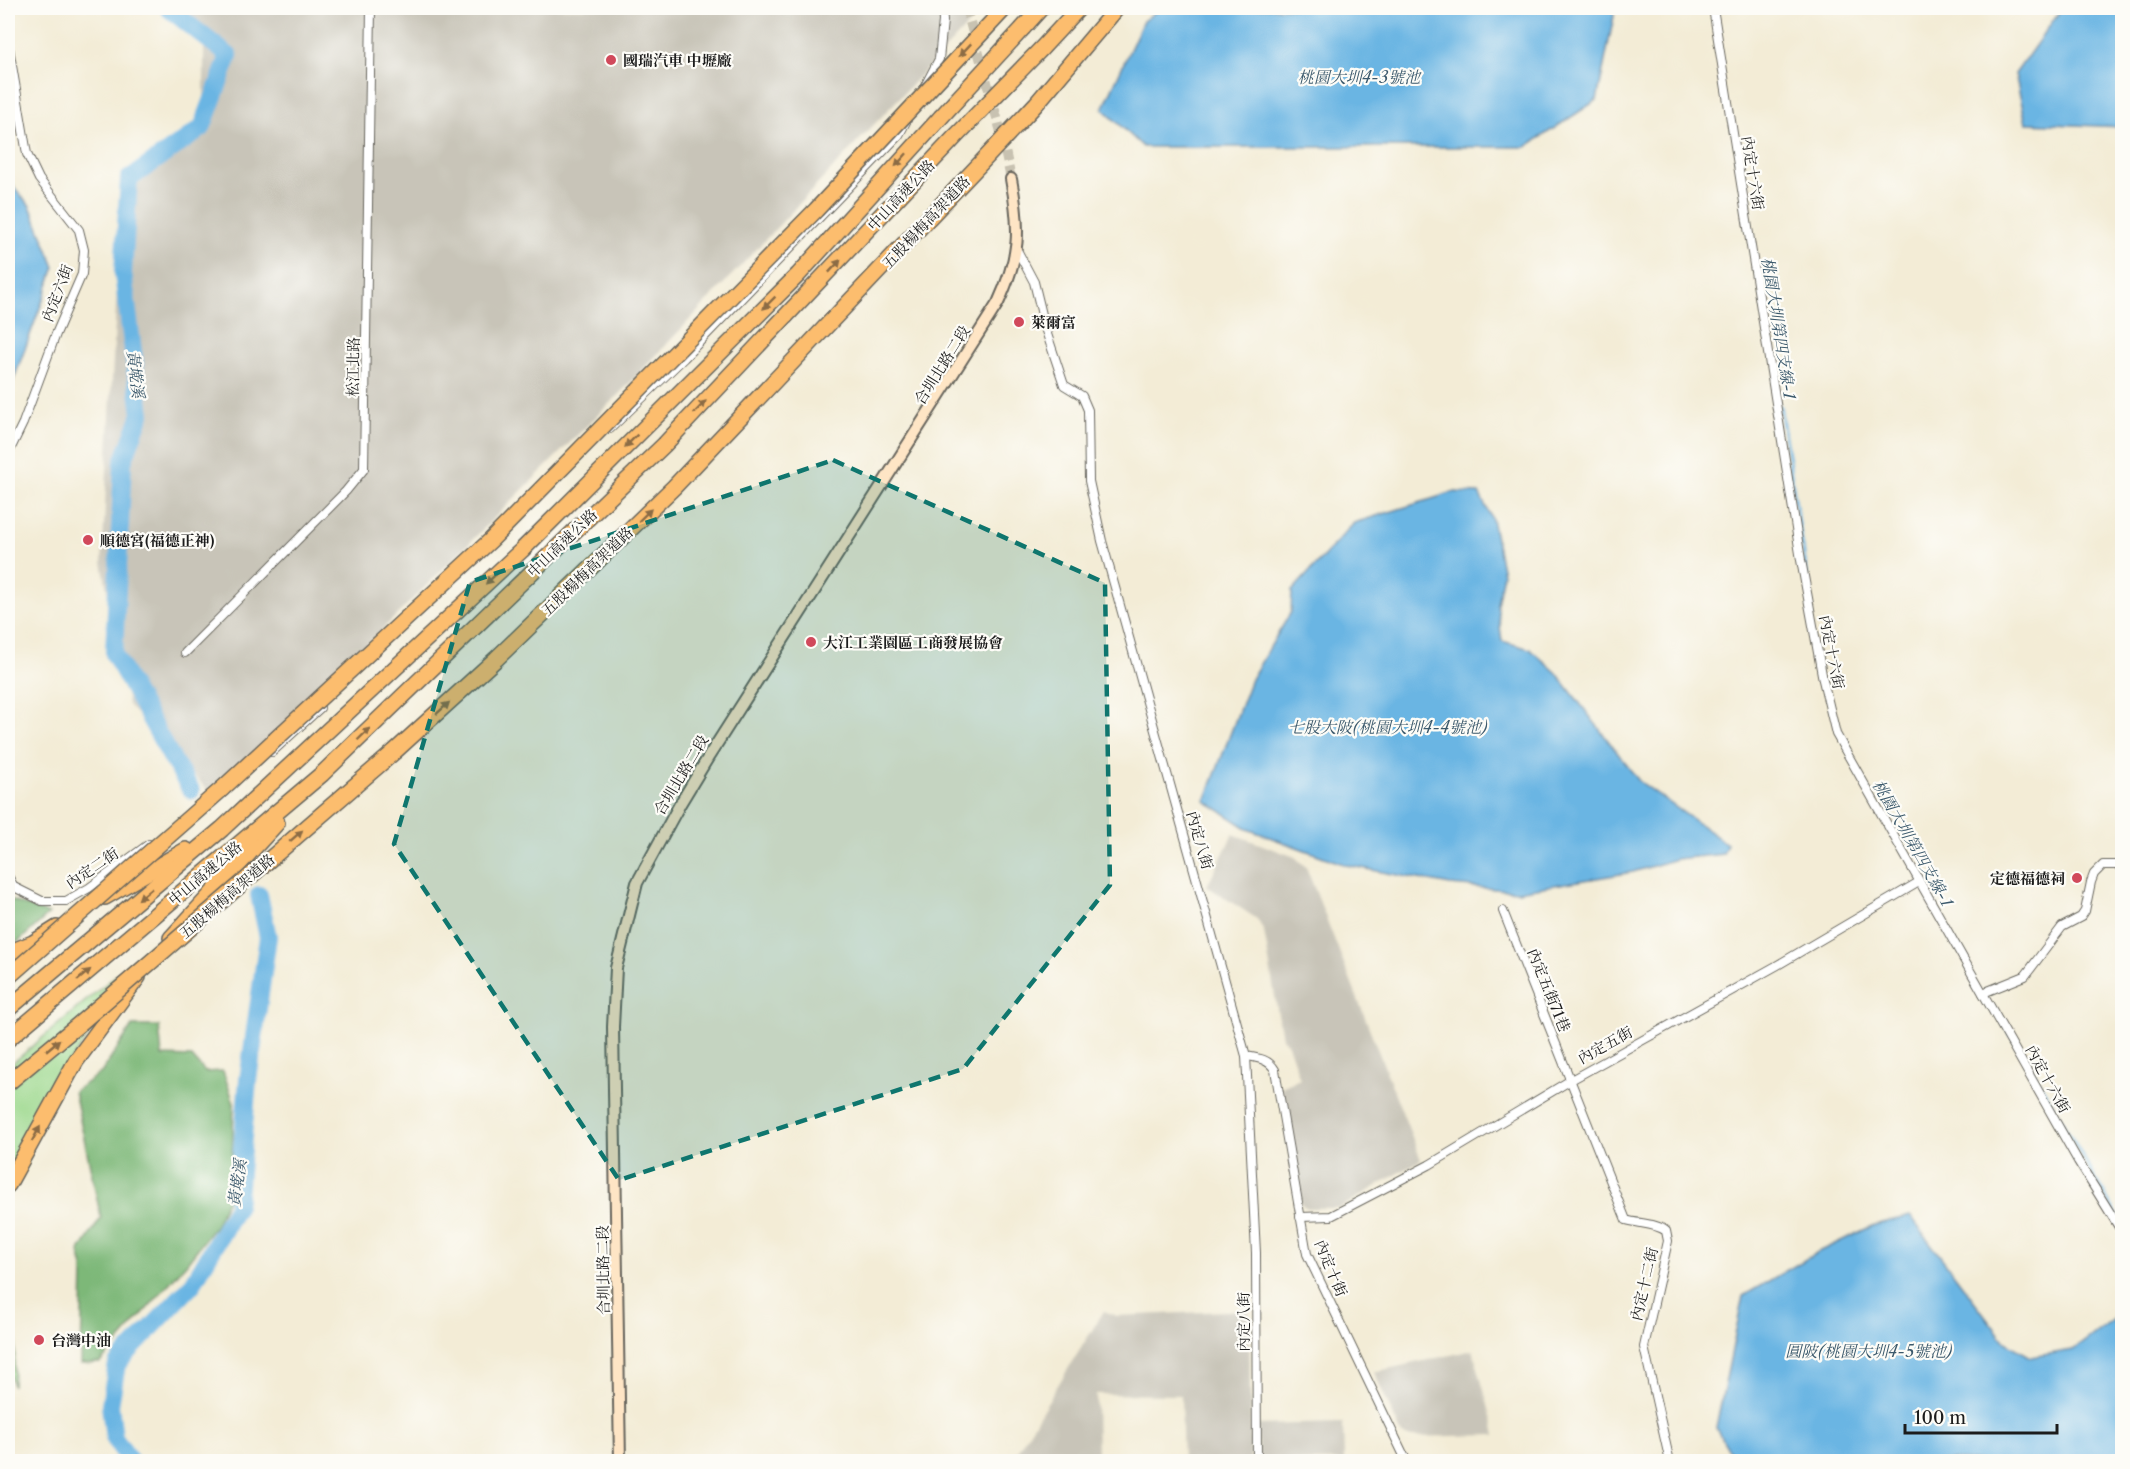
<svg xmlns="http://www.w3.org/2000/svg" width="2130" height="1469" viewBox="0 0 2130 1469" font-family="'Libre Caslon Text','Noto Serif TC',serif">
<rect width="100%" height="100%" fill="#fdfcf7"/>
<filter id="ink" filterUnits="userSpaceOnUse"><feTurbulence type="fractalNoise" baseFrequency=".0167" numOctaves="2"/><feDisplacementMap in="SourceGraphic" scale="12" xChannelSelector="R" yChannelSelector="G"/><feConvolveMatrix kernelMatrix="1 2 1 2 8 2 1 2 1" color-interpolation-filters="sRGB"/></filter>
<filter id="wash" filterUnits="userSpaceOnUse"><feTurbulence type="fractalNoise" baseFrequency=".008" numOctaves="4" result="noise"/><feDisplacementMap in="SourceGraphic" scale="24" xChannelSelector="R" yChannelSelector="G"/><feGaussianBlur stdDeviation="1.35" result="paint"/><feColorMatrix in="noise" values="0 0 0 0 0 0 0 0 0 0 0 0 0 0 0 0 0 1.4 0 .05"/><feComposite in="paint" operator="in"/></filter>
<g filter="url(#wash)">
<rect width="100%" height="100%" fill="#f3ecd6"/>
<g fill="#c8c4b8">
<path d="M158,8H984L631,382L214,797L128,705L102,562L122,196L204,134V39Z"/>
<path d="M1233,834L1295,857L1306,867L1421,1160L1340,1208H1307L1301,1204L1281,1087L1300,1079L1288,1044L1282,1038L1264,931L1257,919L1207,886Z"/>
<path d="M1249,1310L1251,1461H1183L1181,1395L1096,1394L1097,1461H1011L1104,1311L1116,1316Z"/>
<path d="M1473,1350L1496,1435L1409,1437L1402,1435L1374,1372Z"/>
<path d="M1343,1423L1344,1461H1258L1257,1425Z"/>
</g>
<g fill="#9cd88d" stroke="#5c7a54" stroke-width="1.5">
<path d="M155,942L157,944L65,1068L8,1169V1067Z"/>
<path d="M8,1328L16,1335L13,1386L8,1368Z"/>
</g>
<g fill="#7db878" stroke="#4c6a4a" stroke-width="1.5">
<path d="M8,899L49,914L19,941L8,945Z"/>
<path d="M132,1026H159L162,1056L192,1057L205,1072L223,1071L234,1103L231,1191L216,1225L186,1264L100,1363L81,1364L83,1267L79,1252L101,1218L74,1091L102,1072Z"/>
</g>
<g fill="#6ab5e3" stroke="#436880" stroke-width="1.5">
<path d="M1161,8H1613L1614,16L1597,100L1526,147H1143L1103,109L1143,21Z"/>
<path d="M2062,8H2122V127L2026,123L2015,74Z"/>
<path d="M8,180L30,206L55,267L8,395Z"/>
<path d="M1454,492L1479,493L1492,519L1503,574L1497,604L1502,641L1530,649L1556,672L1639,781L1727,844L1723,854L1676,859L1633,872L1518,891L1450,885L1346,865L1250,830L1205,801L1251,679L1291,612L1292,591L1354,523Z"/>
<path d="M1910,1216L2005,1342L2031,1357L2073,1350L2122,1313V1461H1735L1716,1428L1743,1296L1818,1252L1874,1225Z"/>
</g>
<g fill="none" stroke-linecap="round" stroke-linejoin="round">
<g stroke="#6ab5e3" stroke-width="3">
<path d="M1780,406L1807,574"/>
<path d="M2002,1019L2122,1224"/>
</g>
<g stroke="#6ab5e3" stroke-width="18">
<path d="M168,8L229,56L202,128L129,179L123,273L141,414L123,462L114,654L170,755L191,790"/>
<path d="M131,1462L114,1438L110,1405L117,1364L192,1285L237,1207L248,1080L268,937L259,895"/>
</g>
</g>
</g>
<g filter="url(#ink)">
<g fill="none" stroke-linecap="round" stroke-linejoin="round">
<path stroke="#c8c2b1" stroke-width="10" stroke-dasharray="10 5" stroke-linecap="butt" d="M966,8L1001,132L1011,179"/>
<g stroke="#67655d" stroke-width="10">
<g id="street">
<path d="M1713,8L1801,560L1823,680L1836,734L2078,1161L2122,1232"/>
<path d="M8,42L27,154L39,179L79,230L84,250L82,274L56,334L23,423L8,454"/>
<path d="M925,86L939,59L943,21L942,8"/>
<path d="M1017,250L1034,282L1046,331L1064,385L1082,396L1088,410L1089,481L1102,541L1246,1056L1256,1253L1257,1462"/>
<path d="M610,429L684,358L899,135L907,120"/>
<path d="M185,653L346,491L364,469L371,8"/>
<path d="M272,752L320,708"/>
<path d="M8,876L14,887L42,901H66L89,888L149,844"/>
<path d="M1503,911L1626,1220C1639,1224 1656,1223 1666,1231L1668,1241L1644,1347L1670,1462"/>
<path d="M1983,993L2025,976L2062,927L2081,917L2085,911L2091,882L2094,874L2103,865H2122"/>
<path d="M1246,1056C1258,1058 1269,1059 1275,1070L1307,1254L1407,1462"/>
<path d="M1300,1217L1331,1216L1429,1165L1571,1080L1776,966L1919,882"/>
</g>
</g>
<g stroke="#67655d" stroke-width="14">
<path id="secondary" d="M620,1462L613,1027L616,968L637,883L680,804L709,756L998,303C1020,255 1021,231 1011,179"/>
</g>
<g stroke="#67655d" stroke-width="18">
<g id="highway">
<path d="M1023,28L1041,8"/>
<path d="M1041,49L1079,8"/>
<path d="M105,897L186,850"/>
<path d="M171,938L277,823"/>
<path d="M8,953L33,943L57,928"/>
<path d="M8,1009L222,829L522,550L798,275L941,117"/>
<path d="M8,1039L322,774L664,445L955,137"/>
<path d="M8,1185L76,1061L138,977"/>
</g>
</g>
<use href="#street" stroke="#fff" stroke-width="8"/>
<use href="#secondary" stroke="#fee5c5" stroke-width="10"/>
<use href="#highway" stroke="#fcbd6e" stroke-width="15"/>
<g stroke="#67655d" stroke-width="18" stroke-linecap="butt">
<g id="highway-bridge">
<path d="M941,117L1023,28"/>
<path d="M955,137L1041,49"/>
<path d="M8,977L223,788L491,540L816,210L1005,8"/>
<path d="M8,1083L78,1025L394,752L496,659L674,487L979,165L1036,104L1117,8"/>
</g>
</g>
<use href="#highway-bridge" stroke="#fcbd6e" stroke-width="15"/>
</g>
<defs><path id="oneway-solid" d="M-6-.8H1V-3.2L6.5 0L1 3.2V.8H-6Z" transform="scale(1.5)"/></defs>
<g fill="#8c6c45">
<use href="#oneway-solid" transform="translate(965 50) rotate(133)"/>
<use href="#oneway-solid" transform="translate(901 160) rotate(132)"/>
<use href="#oneway-solid" transform="translate(835 266) rotate(-47)"/>
<use href="#oneway-solid" transform="translate(769 303) rotate(135)"/>
<use href="#oneway-solid" transform="translate(700 407) rotate(-46)"/>
<use href="#oneway-solid" transform="translate(631 441) rotate(135)"/>
<use href="#oneway-solid" transform="translate(645 515) rotate(-44)"/>
<use href="#oneway-solid" transform="translate(492 578) rotate(137)"/>
<use href="#oneway-solid" transform="translate(443 708) rotate(-42)"/>
<use href="#oneway-solid" transform="translate(364 734) rotate(-44)"/>
<use href="#oneway-solid" transform="translate(296 836) rotate(-41)"/>
<use href="#oneway-solid" transform="translate(145 894) rotate(140)"/>
<use href="#oneway-solid" transform="translate(84 975) rotate(-40)"/>
<use href="#oneway-solid" transform="translate(53 1045) rotate(-40)"/>
<use href="#oneway-solid" transform="translate(36 1134) rotate(-61)"/>
</g>
</g>
<path fill="#0f766e" fill-opacity="0.2" stroke="#0f766e" stroke-width="4.5" stroke-dasharray="12 8" stroke-linejoin="round" d="M833,460L1105,583L1110,885L963,1069L619,1180L394,844L470,582Z"/>
<g fill="#d1495b" stroke="#fdfcf7" stroke-width="2">
<circle cx="611" cy="60" r="6"/>
<circle cx="1019" cy="322" r="6"/>
<circle cx="88" cy="540" r="6"/>
<circle cx="811" cy="642" r="6"/>
<circle cx="2077" cy="878" r="6"/>
<circle cx="39" cy="1340" r="6"/>
</g>
<g text-anchor="middle" dominant-baseline="central" stroke-width="4.5" stroke-linejoin="round" paint-order="stroke">
<g font-size="15" font-weight="bold" fill="#1c1c1c" stroke="#fdfcf7" text-anchor="start">
<text x="623" y="60">國瑞汽車 中壢廠</text>
<text x="1031" y="322">萊爾富</text>
<text x="100" y="540">順德宮(福德正神)</text>
<text x="823" y="642">大江工業園區工商發展協會</text>
<text x="2065" y="878" text-anchor="end">定德福德祠</text>
<text x="51" y="1340">台灣中油</text>
</g>
<g font-size="15" fill="#1c1c1c" stroke="#fdfcf7">
<text transform="translate(1753 173) rotate(81)">內定十六街</text>
<text transform="translate(901 195) rotate(-47)">中山高速公路</text>
<text transform="translate(926 222) rotate(-47)">五股楊梅高架道路</text>
<text transform="translate(57 293) rotate(-69)">內定六街</text>
<text transform="translate(942 365) rotate(-58)">合圳北路二段</text>
<text transform="translate(353 367) rotate(-89)">松江北路</text>
<text transform="translate(562 543) rotate(-44)">中山高速公路</text>
<text transform="translate(587 571) rotate(-44)">五股楊梅高架道路</text>
<text transform="translate(1832 652) rotate(79)">內定十六街</text>
<text transform="translate(681 775) rotate(-59)">合圳北路二段</text>
<text transform="translate(1200 840) rotate(74)">內定八街</text>
<text transform="translate(92 868) rotate(-34)">內定二街</text>
<text transform="translate(205 873) rotate(-40)">中山高速公路</text>
<text transform="translate(227 896) rotate(-41)">五股楊梅高架道路</text>
<text transform="translate(1549 990) rotate(68)">內定五街71巷</text>
<text transform="translate(1605 1045) rotate(-29)">內定五街</text>
<text transform="translate(2048 1079) rotate(61)">內定十六街</text>
<text transform="translate(1331 1268) rotate(67)">內定十街</text>
<text transform="translate(603 1270) rotate(-91)">合圳北路二段</text>
<text transform="translate(1644 1284) rotate(-77)">內定十二街</text>
<text transform="translate(1243 1322) rotate(-90)">內定八街</text>
</g>
<g font-size="16" font-style="italic" fill="#3b596c" stroke="#fdfcf7">
<text x="1359" y="77">桃園大圳4-3號池</text>
<text transform="translate(1779 328) rotate(81)">桃園大圳第四支線-1</text>
<text transform="translate(136 374) rotate(83)">黃墘溪</text>
<text x="1388" y="727">七股大陂(桃園大圳4-4號池)</text>
<text transform="translate(1913 843) rotate(60)">桃園大圳第四支線-1</text>
<text transform="translate(237 1183) rotate(-82)">黃墘溪</text>
<text x="1869" y="1351">圓陂(桃園大圳4-5號池)</text>
</g>
</g>
<rect width="2130" height="1469" fill="none" stroke="#fdfcf7" stroke-width="30"/>
<path d="M1905 1424v9h152v-9" fill="none" stroke="#1c1c1c" stroke-width="3"/>
<text x="1914" y="1424" font-size="18" fill="#1c1c1c" stroke="#fdfcf7" stroke-width="4.5" paint-order="stroke">100 m</text>
</svg>
